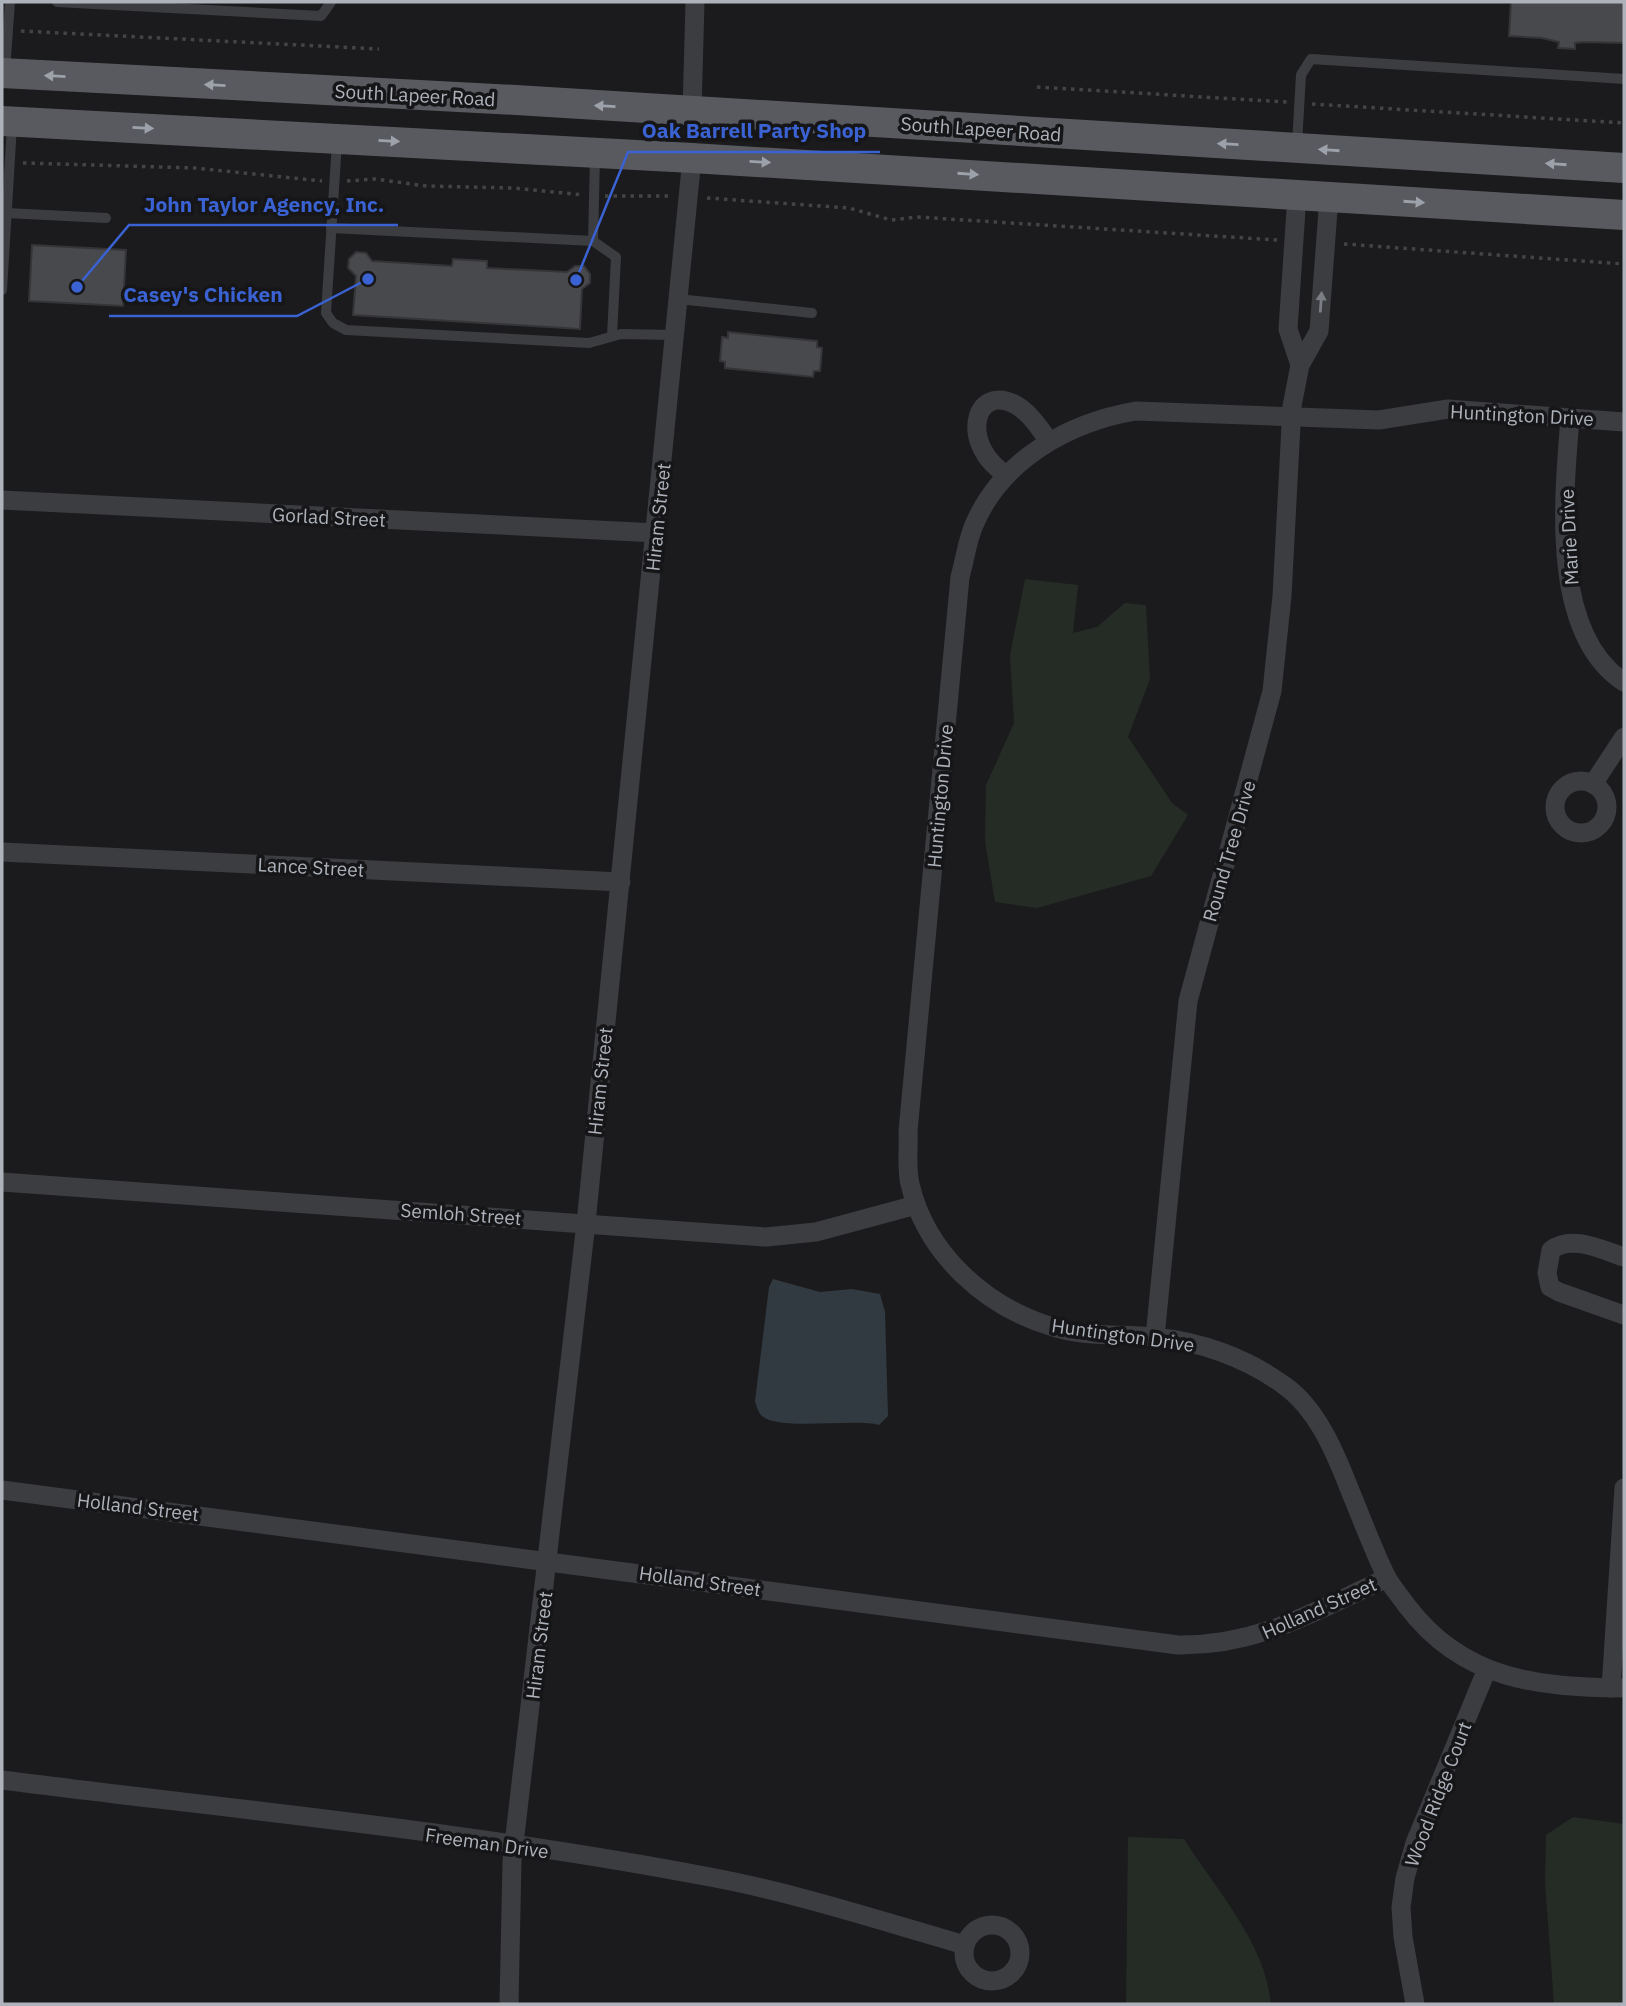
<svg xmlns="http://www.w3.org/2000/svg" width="1626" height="2006" viewBox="0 0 1626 2006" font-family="'IBM Plex Sans',sans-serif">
<rect width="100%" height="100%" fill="#1b1b1d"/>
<g fill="#252c25">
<path d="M1025,579L1078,585L1073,633L1097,627L1125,603L1146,605L1150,679L1128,737L1172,803L1188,815L1151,876L1037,908L995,902L985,841L986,785L1014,723L1010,655Z"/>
<path d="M1573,1817L1624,1824V2004H1554L1545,1882L1546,1835Z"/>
<path d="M1128,1837L1184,1839C1215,1888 1266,1944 1271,2004H1126Z"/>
</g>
<path fill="#313a40" d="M773,1279L820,1292L852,1289L880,1294L885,1312L888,1416L879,1425C852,1418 777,1432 761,1415C758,1412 756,1405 755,1401L769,1287Z"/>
<g fill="#48494d" stroke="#353538" stroke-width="2">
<path d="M1511,2H1624V43L1584,42L1575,43V49L1558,48L1559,42L1542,38L1509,36Z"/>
<path d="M32,245L126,250L123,306L29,301Z"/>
<path d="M356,252L366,253L372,261L452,266L453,259L487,261V268L567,272L575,266H584L590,274V283L582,289L580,329L353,315L356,276L348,268L349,259Z"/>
<path d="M728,332L817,341V347L822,348L820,371H814L813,377L725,368V362L720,361L722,337L728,338Z"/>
</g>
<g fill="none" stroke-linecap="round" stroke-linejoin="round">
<g stroke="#424448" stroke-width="3.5" stroke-dasharray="3.5 5" stroke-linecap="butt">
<path d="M21,31L379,49"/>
<path d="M1037,87L1287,102"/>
<path d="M1312,104L1624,123"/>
<path d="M23,163L195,168L322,181"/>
<path d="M347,181L375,179L426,186L513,188L584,195"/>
<path d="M605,196H671"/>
<path d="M707,198L849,208L891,220L917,217L1277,240"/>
<path d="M1344,244L1624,264"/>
</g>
<g stroke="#3c3d41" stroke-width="10">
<path d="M57,2L321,16L331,2"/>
<path d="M5,71L10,2"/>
<path d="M337,142L326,313L333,323L346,330L589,343L621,334L675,335"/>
<path d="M1297,144L1301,75L1311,59L1624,79"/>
<path d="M595,156L593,241L616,257L612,336"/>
<path d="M6,213L106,218"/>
<path d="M331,228L593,241"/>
<path d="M2,290L12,125"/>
<path d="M678,299L812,313"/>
</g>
<g stroke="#3c3d41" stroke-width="19">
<path d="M692,111L695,2"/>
<path d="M1297,195L1288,329L1300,365"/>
<path d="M1570,418C1564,495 1549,633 1624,682"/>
<path d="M1624,422L1448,409L1379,420L1136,411C1070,422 1002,459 974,525C967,541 965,560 960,577L908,1131C909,1148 906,1168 910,1184C926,1253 985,1307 1053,1327C1084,1337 1120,1334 1153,1337C1200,1341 1247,1358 1285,1386C1317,1409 1335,1452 1349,1488C1361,1517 1372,1547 1386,1576C1391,1586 1400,1596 1407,1606C1463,1680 1537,1687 1624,1688"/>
<path d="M1007,475C959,446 973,382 1016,405C1030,413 1039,428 1049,441"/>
<path d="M2,500L657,533"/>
<circle cx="1581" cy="807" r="26"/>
<path d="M1593,784L1624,737"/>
<path d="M2,852L621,882"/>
<path d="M2,1182L766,1237L816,1232L916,1205"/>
<path d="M1624,1257C1602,1250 1572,1234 1551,1250L1547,1273L1550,1287L1559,1292L1624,1315"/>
<path d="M1155,1337L1188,1001L1272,691L1282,596L1292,406L1300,365L1319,331L1329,197"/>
<path d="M2,1490L1178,1645C1259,1646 1315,1611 1387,1578"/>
<path d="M1611,1688L1624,1488"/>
<path d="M2,1780C237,1810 476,1832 710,1877C796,1893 881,1921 965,1945"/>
<circle cx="992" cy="1953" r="28"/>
<path d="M509,2004L512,1861L586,1223L692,158"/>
<path d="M1415,2004L1403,1937L1401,1907L1405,1878L1415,1843L1487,1669"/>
</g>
<g stroke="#585a60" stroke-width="30">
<path d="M2,73L516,100L1624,168"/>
<path d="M2,121L692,158L1624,215"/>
</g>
</g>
<defs><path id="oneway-solid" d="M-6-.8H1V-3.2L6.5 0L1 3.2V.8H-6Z" transform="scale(1.75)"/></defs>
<g fill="#9da1a9">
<use href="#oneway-solid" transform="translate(55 76) rotate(-177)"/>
<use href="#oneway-solid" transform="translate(215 85) rotate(-177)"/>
<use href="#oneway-solid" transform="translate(605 106) rotate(-177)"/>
<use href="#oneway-solid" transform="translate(143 128) rotate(3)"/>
<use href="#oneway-solid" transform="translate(389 141) rotate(3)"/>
<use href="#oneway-solid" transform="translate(1228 144) rotate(-177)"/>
<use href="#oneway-solid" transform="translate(1329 150) rotate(-176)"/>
<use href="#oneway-solid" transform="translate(760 162) rotate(3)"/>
<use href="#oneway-solid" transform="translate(1556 164) rotate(-176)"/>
<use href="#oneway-solid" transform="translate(968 174) rotate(4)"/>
<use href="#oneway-solid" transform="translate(1414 202) rotate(4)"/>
</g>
<use fill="#7b7e84" href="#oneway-solid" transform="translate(1321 302) rotate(-86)"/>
<g text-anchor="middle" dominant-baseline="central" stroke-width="7" stroke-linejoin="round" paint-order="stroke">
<g font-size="19" fill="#aeb3bb" stroke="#161618">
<text transform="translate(415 95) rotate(3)">South Lapeer Road</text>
<text transform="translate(981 129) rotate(4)">South Lapeer Road</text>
<text transform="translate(1522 415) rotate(3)">Huntington Drive</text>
<text transform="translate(329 517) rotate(3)">Gorlad Street</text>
<text transform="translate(658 517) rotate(-84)">Hiram Street</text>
<text transform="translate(1569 537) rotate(-93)">Marie Drive</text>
<text transform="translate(940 796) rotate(-85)">Huntington Drive</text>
<text transform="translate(1229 851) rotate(-74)">Round Tree Drive</text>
<text transform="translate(311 867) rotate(3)">Lance Street</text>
<text transform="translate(600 1081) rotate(-84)">Hiram Street</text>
<text transform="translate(461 1214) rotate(4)">Semloh Street</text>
<text transform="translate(1123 1335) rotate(8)">Huntington Drive</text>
<text transform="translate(138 1507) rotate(7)">Holland Street</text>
<text transform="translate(700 1581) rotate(8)">Holland Street</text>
<text transform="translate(1319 1608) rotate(-24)">Holland Street</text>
<text transform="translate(539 1645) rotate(-83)">Hiram Street</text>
<text transform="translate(1438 1794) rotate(-69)">Wood Ridge Court</text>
<text transform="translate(487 1843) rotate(8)">Freeman Drive</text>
</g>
</g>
<path fill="none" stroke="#3a62d2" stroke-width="2.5" d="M576 280L628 152H880M77 287L129 225H398M368 279L297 316H109"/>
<g fill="#3a62d2" stroke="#161618" stroke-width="2.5">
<circle cx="576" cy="280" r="7"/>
<circle cx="77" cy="287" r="7"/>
<circle cx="368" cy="279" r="7"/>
</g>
<g font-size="21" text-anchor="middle" font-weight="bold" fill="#3a62d2" stroke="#161618" stroke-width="7" stroke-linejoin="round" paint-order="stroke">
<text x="754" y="138">Oak Barrell Party Shop</text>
<text x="264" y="212">John Taylor Agency, Inc.</text>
<text x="203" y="302">Casey's Chicken</text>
</g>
<rect width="1626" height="2006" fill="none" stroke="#aeb3bb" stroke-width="7"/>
</svg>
